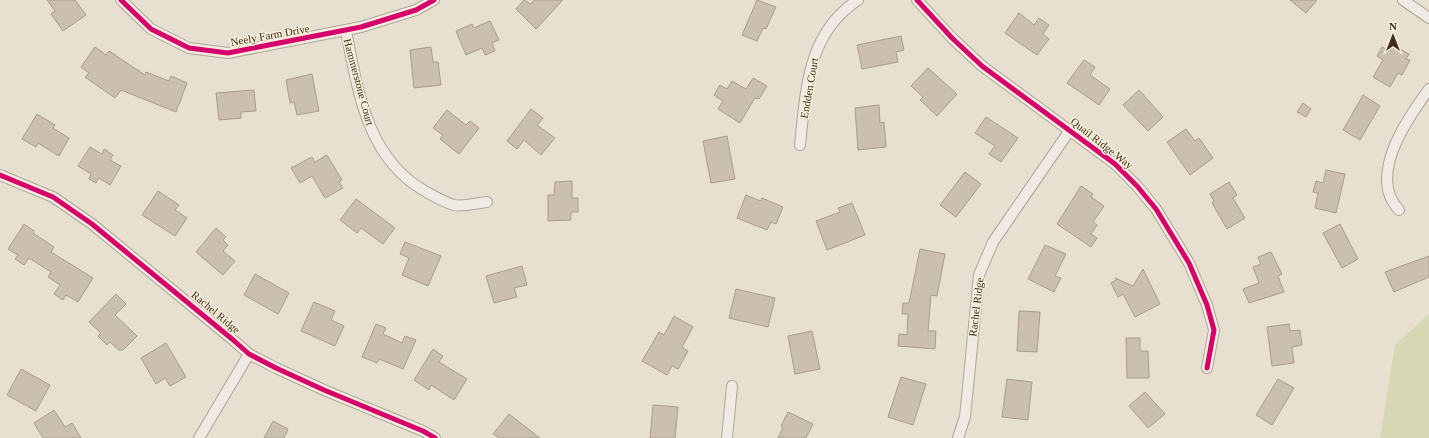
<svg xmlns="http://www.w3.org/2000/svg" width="1429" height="438" viewBox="0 0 1429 438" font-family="'Times New Roman',serif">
<rect width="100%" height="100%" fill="#e7e0d1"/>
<path fill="#d6d7b3" d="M1429,314V438H1380L1395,345Z"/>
<g fill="#cbbfb2" stroke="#a89c90">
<path d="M47,0H75L86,15L63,31L51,14L55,11Z"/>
<path d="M524,0L531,4L534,0H563L536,29L516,9Z"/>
<path d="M757,0L776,7L766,29L763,28L757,41L742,35Z"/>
<path d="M1290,0H1317L1306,13Z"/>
<path d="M1019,13L1034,25L1039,18L1049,25L1043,34L1049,39L1037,55L1005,33Z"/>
<path d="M490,21L499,40L492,43L495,51L485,55L482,48L466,55L456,31L472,24L474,28Z"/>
<path d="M901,36L904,50L896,52L898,62L862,69L857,45Z"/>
<path d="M1393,45L1409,54L1406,59L1410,60L1402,75L1398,73L1390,87L1373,77L1383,60L1377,56L1382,47L1390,51Z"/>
<path d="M95,47L106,55L109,51L145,75L146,72L169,81L171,76L187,83L176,112L121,90L115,98L85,77L89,73L81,67Z"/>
<path d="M431,47L433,62H438L441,85L414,88L410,50Z"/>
<path d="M1084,60L1095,67L1090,75L1110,89L1099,105L1067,83Z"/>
<path d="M928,68L957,94L937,116L920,100L923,97L911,86Z"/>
<path d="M312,74L319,111L297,115L294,102L290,103L286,80Z"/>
<path d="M753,78L767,86L759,99L755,98L740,123L718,109L723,101L714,95L720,85L727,89L732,81L746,89Z"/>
<path d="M254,90L256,111L241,112V118L219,120L216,93Z"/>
<path d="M1139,90L1163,117L1148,131L1123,105Z"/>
<path d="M1363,95L1380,106L1360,140L1343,130Z"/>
<path d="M1303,103L1311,109L1306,117L1297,112Z"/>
<path d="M879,105L880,123L884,122L886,147L858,150L855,108Z"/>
<path d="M531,109L543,118L537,125L555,138L541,155L524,140L517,149L507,141Z"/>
<path d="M447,110L466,125L470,121L479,128L459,154L440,139L443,135L433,128Z"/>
<path d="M37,114L55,125L53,128L69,138L59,156L38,143L36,147L22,139Z"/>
<path d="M986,117L1018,138L1001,162L989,154L995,146L975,133Z"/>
<path d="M1186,129L1195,141L1199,138L1213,158L1190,175L1167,142Z"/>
<path d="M727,136L735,179L711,183L703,141Z"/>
<path d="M90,147L102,154L104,149L113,155L110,160L121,166L110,185L99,178L96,183L89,179L91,174L78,166Z"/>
<path d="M327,155L342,180L339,182L343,188L325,198L312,176L300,183L291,168L312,157L315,162Z"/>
<path d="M1326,170L1345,174L1336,213L1315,208L1318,193L1313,192L1316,181L1323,183Z"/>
<path d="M965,172L981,184L956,217L940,205Z"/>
<path d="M572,181V198H578V212H571V220L548,221V195H554L555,182Z"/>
<path d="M1229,182L1237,195L1233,198L1245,218L1227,229L1212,203L1214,201L1210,194Z"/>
<path d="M1081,186L1093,194L1091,197L1104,206L1093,222L1097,225L1091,234L1097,238L1091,247L1057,224Z"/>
<path d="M158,191L179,205L175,210L187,218L175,236L142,215Z"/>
<path d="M746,195L761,201L762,198L783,207L776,224L771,222L767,230L737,218Z"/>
<path d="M356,199L395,228L383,244L361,228L357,233L340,220Z"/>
<path d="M852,203L865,235L827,250L816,221L840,212L838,208Z"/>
<path d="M24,224L34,231L33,233L54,247L51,252L93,278L78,302L66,295L63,300L54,294L60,285L48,277L51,272L29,258L24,265L15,259L18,255L8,249Z"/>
<path d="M1340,224L1358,259L1342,268L1323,233Z"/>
<path d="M216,228L226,237L223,240L228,245L223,251L235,261L223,275L196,252Z"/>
<path d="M405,242L441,256L428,286L402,275L409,258L400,254Z"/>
<path d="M1045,245L1066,254L1055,276L1061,278L1054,292L1028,279Z"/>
<path d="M920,249L945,254L937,296L931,295L928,331H936L935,349L898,346L899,334L907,335L908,314H902L903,303H909Z"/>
<path d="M1271,252L1282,274L1278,276L1284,292L1249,303L1243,289L1259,283L1253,267L1261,264L1258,257Z"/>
<path d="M1429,256V277L1394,292L1385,272Z"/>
<path d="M522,266L527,285L514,288L517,297L494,303L486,276Z"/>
<path d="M1143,269L1160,304L1135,317L1123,294L1118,297L1111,283L1116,280L1115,278L1133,286Z"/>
<path d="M255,274L289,293L278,314L244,295Z"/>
<path d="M736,289L775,298L768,327L729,318Z"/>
<path d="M116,294L126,304L115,315L137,336L123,350H119L110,342L107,345L98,336L101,333L89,322Z"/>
<path d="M314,302L335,311L331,320L344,326L335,346L301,331Z"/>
<path d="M1019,311L1040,312L1037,352L1017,351Z"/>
<path d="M674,316L693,327L682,347L688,351L678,369L672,366L667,375L642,361L659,332L664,335Z"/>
<path d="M376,324L386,328L383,334L402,343L405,336L416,340L403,369L379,359L377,363L362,357Z"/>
<path d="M1289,324L1290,331L1300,330L1302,345L1292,347L1294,363L1272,366L1267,327Z"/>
<path d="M812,331L820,369L795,374L788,336Z"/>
<path d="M1126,338H1140V351H1148L1149,378H1127Z"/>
<path d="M166,343L186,377L170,386L165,378L156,384L141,358Z"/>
<path d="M433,349L443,356L439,362L467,379L454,400L431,385L429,390L414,380Z"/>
<path d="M21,369L50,385L36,411L7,395Z"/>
<path d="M901,377L926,384L913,425L888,417Z"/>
<path d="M1007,379L1032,382L1028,420L1002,417Z"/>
<path d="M1278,379L1294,388L1272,425L1256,415Z"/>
<path d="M1145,392L1165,414L1148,428L1129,406Z"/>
<path d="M653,405L678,407L675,438H650Z"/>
<path d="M54,410L65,427L72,423L81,438H43L34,423Z"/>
<path d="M788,412L813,424L806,438H778L783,427L781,426Z"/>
<path d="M509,414L540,438H499L493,434Z"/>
<path d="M273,421L288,429L284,438H264Z"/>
</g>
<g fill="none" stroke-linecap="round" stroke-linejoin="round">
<g stroke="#ada599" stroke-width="12">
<g id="minor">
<path d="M121,0L151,29L189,48L228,53L361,27L416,10L434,0"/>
<path d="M917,0L952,38L982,66L1115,164L1137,186L1156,209L1189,263L1207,305L1214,330L1207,368"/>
<path d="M1403,0L1429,18"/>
<path d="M346,31C358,90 366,156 423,190C432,195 443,202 454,205C463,207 477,203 487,202"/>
<path d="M800,145C806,90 807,33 858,0"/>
<path d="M0,175L53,197L92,224L232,339L249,354L276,368L324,390L423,431L435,438"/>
<path d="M1399,210C1367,176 1407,119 1429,89"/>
<path d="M199,438L249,354"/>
<path d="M727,438L732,386"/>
<path d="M958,438L965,417L979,275L993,242L1070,130"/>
</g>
</g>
<use href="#minor" stroke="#efebe3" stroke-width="10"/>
<g stroke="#f7eed8" stroke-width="8">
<g id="cycleway">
<path d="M121,0L151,29L189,48L228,53L361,27L416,10L434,0"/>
<path d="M917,0L952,38L982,66L1115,164L1137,186L1156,209L1189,263L1207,305L1214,330L1207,368"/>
<path d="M0,175L53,197L92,224L232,339L249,354L276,368L324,390L423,431L435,438"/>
</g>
</g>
<use href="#cycleway" stroke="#d6006c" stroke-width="5"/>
</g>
<g text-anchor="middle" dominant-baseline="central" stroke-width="3" stroke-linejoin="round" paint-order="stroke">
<g font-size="11" fill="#3d2e20" stroke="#f7eed8">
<text transform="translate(270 35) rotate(-10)">Neely Farm Drive</text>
<text transform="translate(359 82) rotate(75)">Hammerstone Court</text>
<text transform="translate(809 88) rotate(-80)">Endden Court</text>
<text transform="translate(1102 143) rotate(38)">Quail Ridge Way</text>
<text transform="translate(976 307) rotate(-83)">Rachel Ridge</text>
<text transform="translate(216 312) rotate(40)">Rachel Ridge</text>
</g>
</g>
<g transform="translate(1393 36)" stroke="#f7eed8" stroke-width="3" paint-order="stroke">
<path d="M0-3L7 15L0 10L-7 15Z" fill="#3d2e20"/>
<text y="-6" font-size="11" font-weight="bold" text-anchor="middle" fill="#3d2e20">N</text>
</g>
</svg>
